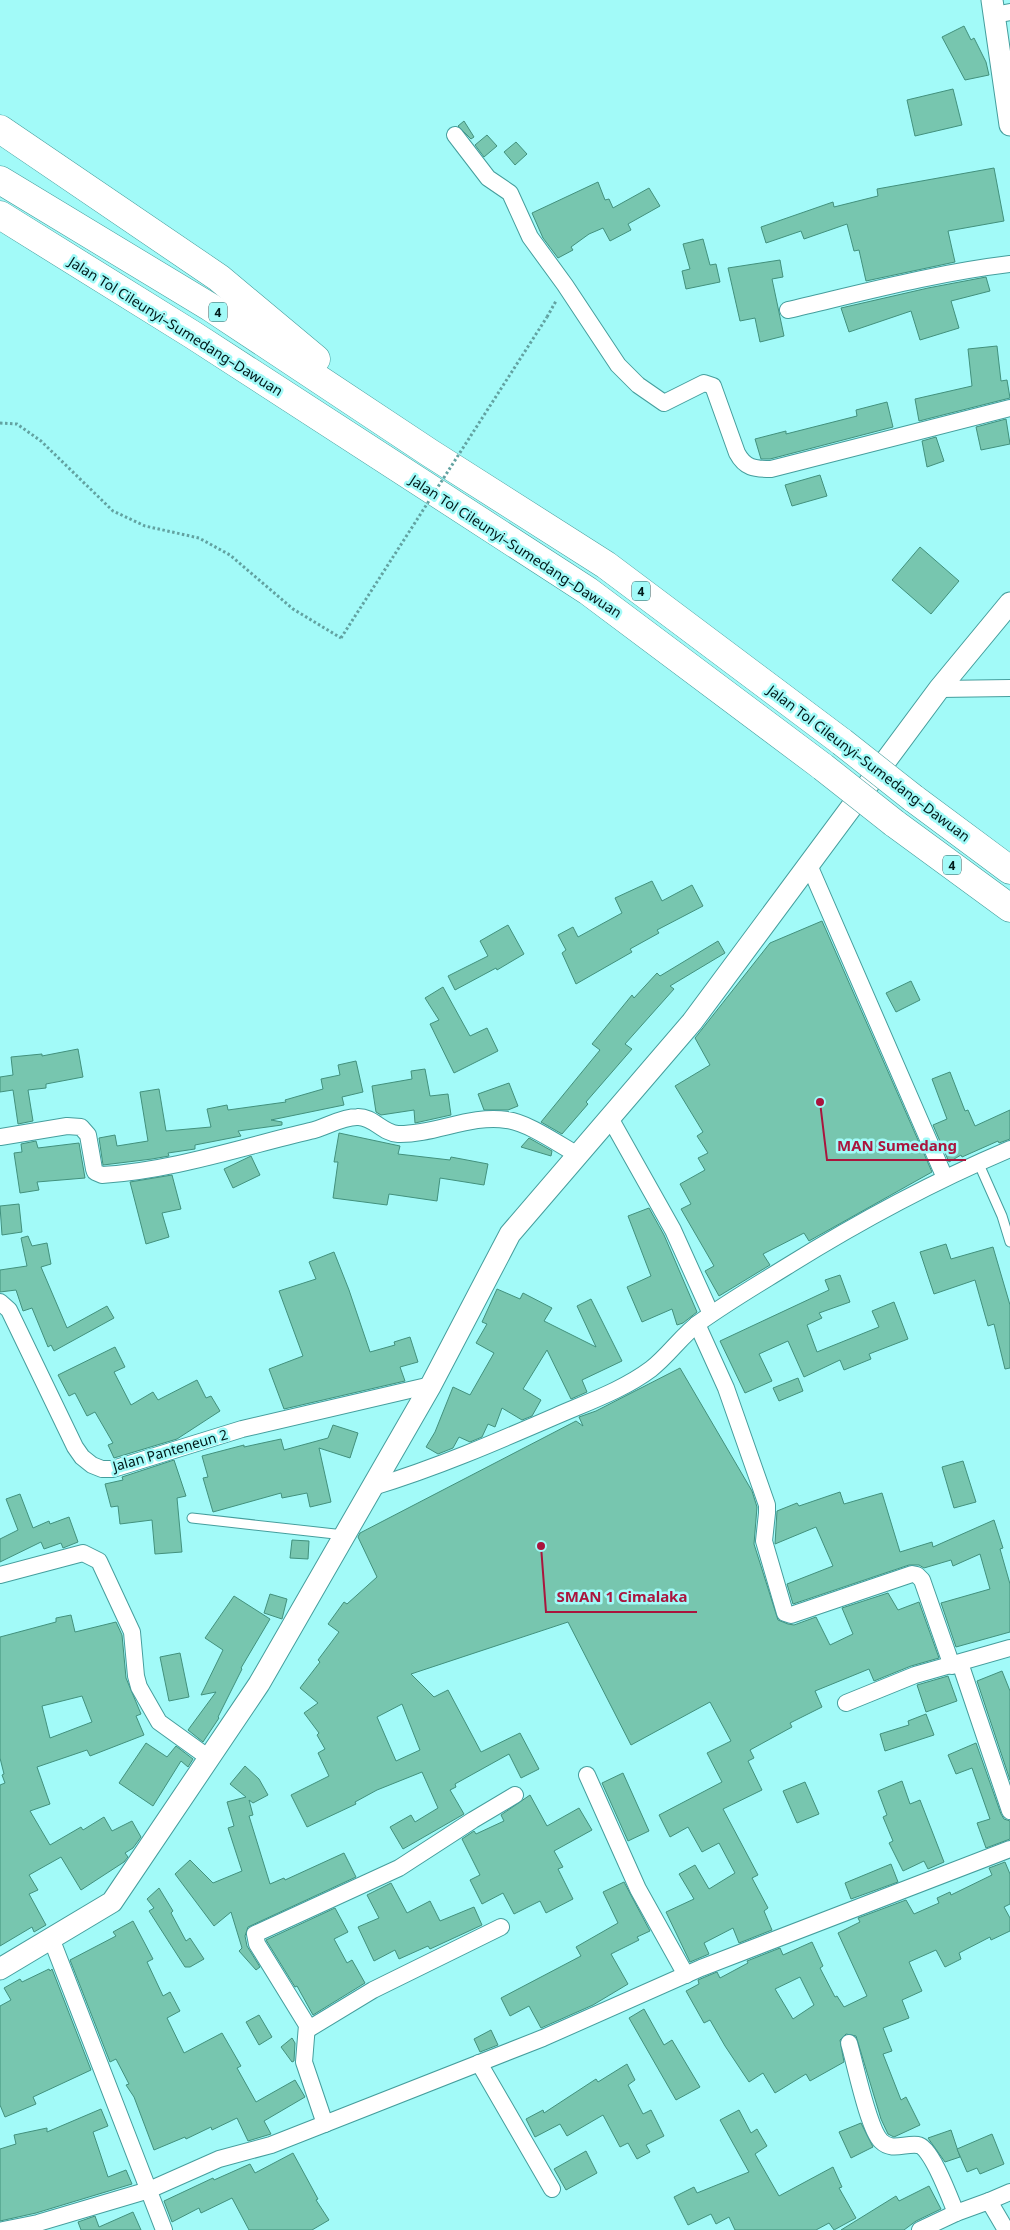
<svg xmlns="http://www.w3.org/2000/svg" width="1010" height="2230" viewBox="0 0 1010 2230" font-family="'Noto Sans',sans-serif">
<rect width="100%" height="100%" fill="#a2faf8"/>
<g fill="#77c6af" stroke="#42917d" fill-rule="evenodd">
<path d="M964,26L971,40L974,38L986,62L989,75L965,80L942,37Z"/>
<path d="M953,89L962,125L915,136L907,100Z"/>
<path d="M464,121L474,137L471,139L458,126Z"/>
<path d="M487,135L497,146L484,157L475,145Z"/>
<path d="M516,142L527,154L515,165L504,152Z"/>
<path d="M994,168L1004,221L948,231L955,262L866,281L859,250L854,251L847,224L804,239L801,231L766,243L761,227L833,202L834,207L878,196L877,189Z"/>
<path d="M598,182L605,200L609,199L613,208L649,188L660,206L628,224L631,230L610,241L603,228L589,234L571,247L573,250L558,258L543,238L532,213Z"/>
<path d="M703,239L710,265L716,264L720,282L686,289L682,271L690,269L683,244Z"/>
<path d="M780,260L783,277L772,279L784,336L760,342L755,318L740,321L728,268Z"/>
<path d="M986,277L990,291L951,301L959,328L920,340L911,311L849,332L841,308L928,288Z"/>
<path d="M997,346L1001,381L1007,380L1010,398L919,421L915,399L972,386L968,349Z"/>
<path d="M887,402L893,427L770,459H761L755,439L786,431V434L857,416L856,410Z"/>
<path d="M1006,419L1010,444L981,450L976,427Z"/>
<path d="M936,437L944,461L927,467L922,441Z"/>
<path d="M820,475L827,496L792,506L785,485Z"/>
<path d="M920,547L959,581L931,614L892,580Z"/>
<path d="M652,881L662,901L692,885L703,906L657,930L659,933L630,949L632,952L576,984L562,953L566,950L558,935L573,927L578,937L622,913L615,898Z"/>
<path d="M822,921L932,1172L809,1241L804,1233L763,1254L770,1265L719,1296L705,1271L714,1266L681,1209L691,1204L680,1184L705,1170L698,1158L708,1153L697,1136L703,1132L675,1086L710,1065L695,1038L770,943Z"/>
<path d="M508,925L524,954L497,970L496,968L455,990L448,976L488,956L480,941Z"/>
<path d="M718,941L725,953L670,986L674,989L625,1044L632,1049L586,1102L588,1104L562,1134L541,1122L600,1050L592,1044L632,995L634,998L657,973L660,976Z"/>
<path d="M911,981L920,1000L896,1012L886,993Z"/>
<path d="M443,987L470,1036L487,1028L498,1051L454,1073L430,1024L439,1020L425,998Z"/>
<path d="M78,1049L83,1077L46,1084V1088L28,1090L33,1121L18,1124L13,1090L0,1092V1077L13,1075L11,1057L42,1054V1056Z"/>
<path d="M356,1061L363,1092L342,1097L344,1105L271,1120L282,1122V1125L238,1131L241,1136L195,1145V1149L168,1153L169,1156L152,1159L103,1165L99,1138L115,1135L117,1146L148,1141L140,1092L159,1089L166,1131L211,1127L207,1109L227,1105L228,1110L286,1102L285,1100L323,1089L321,1079L340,1075L338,1065Z"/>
<path d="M425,1069L430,1096L448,1094L451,1115L415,1123L414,1110L381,1115L376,1112L372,1086L412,1079L411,1071Z"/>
<path d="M950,1072L965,1111L968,1110L975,1126L1010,1110V1139L999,1143L998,1141L962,1157L961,1155L949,1162L933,1125L947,1119L932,1079Z"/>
<path d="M509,1083L518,1106L508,1110H484L478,1094Z"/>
<path d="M339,1133L400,1146L398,1154L450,1160L451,1157L488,1164L484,1185L440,1178L437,1201L389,1194L387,1205L333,1198L338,1162H334Z"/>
<path d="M529,1138L552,1151L551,1156L521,1147Z"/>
<path d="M36,1141L38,1148L79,1143L85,1178L37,1182L39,1190L20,1193L14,1153L22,1152L21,1144Z"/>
<path d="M251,1156L260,1175L233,1188L224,1169Z"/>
<path d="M172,1175L181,1209L162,1213L169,1237L146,1244L130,1182Z"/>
<path d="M19,1204L22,1232L2,1235L0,1206Z"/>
<path d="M649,1208L664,1235L697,1312L683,1323L677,1325L672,1309L642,1322L627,1287L651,1276L628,1216Z"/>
<path d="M28,1236L32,1246L47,1243L51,1264L41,1267L67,1328L107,1306L114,1318L54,1351L51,1345L48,1347L32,1308L23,1311L16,1290L0,1292V1270L27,1266L21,1238Z"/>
<path d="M946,1244L951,1259L993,1247L1010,1305V1368L1005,1369L994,1324L988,1326L975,1280L934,1294L920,1252Z"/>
<path d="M334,1252L349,1290L370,1352L395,1345L394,1342L410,1337L418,1362L400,1367L405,1381L284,1409L269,1369L303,1356L279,1291L316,1279L309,1262Z"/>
<path d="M840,1275L850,1302L819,1313L822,1318L807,1325L817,1352L879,1327L872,1311L894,1302L908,1339L869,1354L871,1359L844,1370L840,1360L804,1377L788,1341L759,1354L772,1381L745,1393L720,1341L829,1290L825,1280Z"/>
<path d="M497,1289L520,1299L523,1293L552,1308L544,1321L596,1347L577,1306L591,1299L622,1361L582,1380L587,1392L571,1399L547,1350L523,1389L541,1400L532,1416L522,1420L502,1408L495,1427L488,1424L482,1437L470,1442L459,1437L453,1448L438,1454L426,1447L435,1432L453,1387L470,1395L494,1353L476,1343L487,1324L482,1322Z"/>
<path d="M115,1347L125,1367L114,1372L131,1405L153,1392L158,1400L197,1380L206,1398L211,1396L220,1411L177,1439L114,1458L108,1445L113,1443L95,1412L87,1416L75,1393L69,1396L58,1375Z"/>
<path d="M680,1368L752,1491L757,1507L754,1544L778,1620L788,1624L794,1625L816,1617L830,1645L853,1634L842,1608L888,1593L898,1610L919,1602L939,1658L911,1666L874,1681L869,1669L815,1691L822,1707L790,1723L792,1727L750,1750L754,1758L748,1761L762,1790L723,1809L758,1875L752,1878L768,1908L764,1911L772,1930L739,1943L733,1928L704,1943L709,1954L690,1962L666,1912L694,1899L679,1874L695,1865L709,1889L735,1873L719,1843L702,1852L688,1827L670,1837L659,1815L722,1782L707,1753L731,1741L710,1702L631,1745L568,1622L411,1674L434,1697L448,1690L481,1752L520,1733L539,1769L521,1778L509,1754L455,1784L456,1787L450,1790L464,1814L403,1849L390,1827L411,1815L415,1822L438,1808L422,1772L377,1790L355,1802L356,1804L307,1827L291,1795L329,1776L318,1753L325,1749L317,1735L319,1733L304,1713L318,1703L300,1688L320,1662L318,1660L339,1632L328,1624L344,1602L347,1604L377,1577L358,1537L360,1533L576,1421L583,1426L579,1417L596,1411ZM402,1704L420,1750L396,1761L377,1717Z"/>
<path d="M798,1378L803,1391L779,1401L773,1388Z"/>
<path d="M333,1425L358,1433L350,1458L319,1448L331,1502L310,1507L307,1493L282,1498L281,1493L213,1512L203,1478L208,1477L202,1456L244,1445V1447L281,1439L284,1450L328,1438Z"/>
<path d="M174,1460L186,1496L177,1498L182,1552L155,1554L152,1520L120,1524L118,1506L111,1507L105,1484L123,1480L122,1477Z"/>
<path d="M963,1461L976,1502L954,1508L942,1467Z"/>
<path d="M840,1492L844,1504L882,1493L900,1552L932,1542L933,1547L994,1520L1003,1548L1000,1549L1010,1584V1632L956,1647L941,1603L990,1589L980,1554L953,1566L951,1560L924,1568L919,1565H909L793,1604L787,1584L833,1566L816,1527L775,1544L777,1511L797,1503L799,1506Z"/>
<path d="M20,1494L33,1528L49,1521L50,1524L69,1517L78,1542L63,1548L61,1543L44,1549L41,1542L0,1562V1539L18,1530L6,1499Z"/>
<path d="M292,1540L309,1541L308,1559L290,1558Z"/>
<path d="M270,1594L287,1599L282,1619L264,1613Z"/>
<path d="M234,1596L270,1619L241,1668L242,1669L218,1717L219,1718L203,1742L188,1730L216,1692L201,1695L223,1650L205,1638Z"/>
<path d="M71,1615L75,1632L116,1622L122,1635L126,1678L141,1714L136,1716L144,1735L90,1756L87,1750L37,1767L50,1804L30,1811L50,1845L81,1827L83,1830L104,1817L112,1831L132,1821L141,1837L133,1848L125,1853L128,1857L124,1862L81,1890L61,1857L29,1875L38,1890L29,1894L46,1925L34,1932L32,1927L0,1946V1785L5,1783L2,1775L4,1774L0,1758V1637L56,1622V1618ZM82,1696L92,1722L50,1738L42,1706Z"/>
<path d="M180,1653L189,1697L169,1701L160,1657Z"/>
<path d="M1002,1671L1010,1691V1780L977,1681Z"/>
<path d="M948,1676L957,1701L926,1712L917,1685Z"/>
<path d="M926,1714L934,1735L885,1751L880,1734L909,1725L908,1721Z"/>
<path d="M146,1743L167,1757L176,1746L193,1759L188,1767L181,1761L153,1806L119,1783Z"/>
<path d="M976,1743L1001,1814L1004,1819L1010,1821V1839L986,1848L977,1823L990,1819L972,1768L956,1774L948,1755Z"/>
<path d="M245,1766L259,1779L268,1795L253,1803L249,1800L253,1815L249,1816L270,1884L284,1878L285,1880L344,1853L356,1877L248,1927L245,1936L247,1946L260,1967L256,1970L239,1951L242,1948L231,1912L214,1926L175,1874L190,1860L213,1883L242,1871L228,1828L234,1826L227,1802L246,1797L230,1784Z"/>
<path d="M623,1773L649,1831L628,1841L602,1783Z"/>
<path d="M902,1781L910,1804L920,1800L944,1862L928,1869L924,1861L903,1871L889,1843L893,1841L883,1817L887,1815L878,1791Z"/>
<path d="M805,1782L819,1814L797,1823L783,1791Z"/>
<path d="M530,1795L547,1826L579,1808L592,1830L554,1851L563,1867L558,1869L573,1899L546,1913L540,1901L514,1914L503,1893L482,1904L470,1880L480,1875L462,1839L474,1831L476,1834L504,1821L501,1815Z"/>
<path d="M1005,1862L1010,1874V1904L1004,1907L1010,1918V1931L991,1940L990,1937L959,1953L961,1959L945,1967L936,1950L909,1962L922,1991L902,2000L909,2018L883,2028L892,2051L883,2054L901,2100L906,2097L920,2125L894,2137L888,2134L881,2119L856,2036L846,2034L840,2040L844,2062L810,2081L806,2074L775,2093L763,2073L749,2082L725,2046L710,2020L704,2023L686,1991L699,1984L698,1980L705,1977L717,1972L720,1978L748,1963L747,1961L780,1948L783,1955L812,1942L823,1966L820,1968L835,1997L837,1996L844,2007L867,1996L838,1933L860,1922L858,1918L906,1900L914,1914L939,1903L937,1898L950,1892L951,1895L992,1875L989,1868ZM800,1977L814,2005L793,2019L775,1989Z"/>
<path d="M891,1864L898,1882L851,1899L845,1883Z"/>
<path d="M624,1882L650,1931L637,1937L639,1940L611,1954L628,1984L593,2005L541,2028L529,2006L510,2016L501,1998L581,1956L576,1947L618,1923L603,1892Z"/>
<path d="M391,1883L407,1913L430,1901L440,1921L474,1907L482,1925L430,1949L428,1946L399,1959L395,1950L374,1961L358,1927L379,1918L367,1895Z"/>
<path d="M159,1888L173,1911L171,1913L186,1941L190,1938L204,1959L190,1967H185L149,1911L154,1908L147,1899Z"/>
<path d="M335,1908L348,1932L334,1939L347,1963L352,1960L365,1983L313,2015L297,1986L295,1987L266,1940Z"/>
<path d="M133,1921L153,1959L147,1962L163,1996L170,1992L180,2011L167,2018L184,2053L222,2033L241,2066L237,2068L256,2102L295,2080L305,2097L264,2121L271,2134L248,2141L237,2118L212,2130L211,2127L186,2139L185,2137L154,2150L134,2097L126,2085L129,2084L116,2059L110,2062L70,1960L116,1936L113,1932Z"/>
<path d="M49,1969L50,1971L52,1969L91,2070L33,2097L36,2104L5,2117L0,2105V2006L11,2000L4,1988L20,1979L22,1982Z"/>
<path d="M644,2009L664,2045L672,2040L700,2087L676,2100L629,2018Z"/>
<path d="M259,2015L272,2037L259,2045L246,2022Z"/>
<path d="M491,2030L498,2045L480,2052L474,2039Z"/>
<path d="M292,2038L295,2043L294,2061L292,2062L281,2047Z"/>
<path d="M627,2064L635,2080L628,2085L643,2114L651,2110L664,2136L646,2145L650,2152L637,2159L628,2143L620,2147L603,2115L567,2136L560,2124L535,2137L526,2119L543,2110L544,2113L596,2079L598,2082Z"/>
<path d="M101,2109L108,2126L93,2132L108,2177L126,2170L132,2184L36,2213L0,2221V2149L16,2144L14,2135L47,2128V2132Z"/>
<path d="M739,2110L751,2133L757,2129L767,2146L755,2154L779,2196L833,2167L842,2187L839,2188L856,2218L834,2230L829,2223L816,2230H735L729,2217L716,2224L711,2214L688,2225L674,2197L694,2187L697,2193L749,2172L720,2120Z"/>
<path d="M861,2123L873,2147L851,2158L839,2132Z"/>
<path d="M951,2130L960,2157L945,2162L928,2138Z"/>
<path d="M992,2134L1004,2164L980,2174L977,2168L967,2172L957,2149Z"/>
<path d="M586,2151L597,2173L566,2190L554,2169Z"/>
<path d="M293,2153L318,2199L316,2200L329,2220L312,2230H249L232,2198L201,2213L199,2208L172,2222L164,2201L213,2178L214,2180L250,2164L255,2173Z"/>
<path d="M929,2186L941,2209L916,2221L904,2230H841L896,2196L899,2201Z"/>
<path d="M133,2212L141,2230H81L78,2222L95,2216L99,2227Z"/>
</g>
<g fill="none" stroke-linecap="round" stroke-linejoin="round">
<g stroke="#459e9d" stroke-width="11">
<g id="service">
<path d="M978,1162L1002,1216L1010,1242"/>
<path d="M192,1518L344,1535"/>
</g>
</g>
<g stroke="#459e9d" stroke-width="18">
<g id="minor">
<path d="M994,15L1010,12"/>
<path d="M455,135L488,178L510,193L530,237L565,285L618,365L638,385L664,403L704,383L713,386L737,453C745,468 754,469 771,469L1010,408"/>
<path d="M788,310C861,293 935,273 1010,264"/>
<path d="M939,689L1010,688"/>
<path d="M809,865L945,1178"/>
<path d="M610,1118L673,1230L711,1314"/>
<path d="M0,1137L67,1126L81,1127L88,1135L94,1169L95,1172L102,1175C171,1171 242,1147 310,1131C325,1128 341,1117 357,1117C373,1116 382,1133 398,1134C434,1135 471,1114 507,1120C529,1123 558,1144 578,1155"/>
<path d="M0,1302L9,1310L75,1447L82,1457L92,1465L102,1469H113L242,1429L431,1385"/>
<path d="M697,1324L726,1388L767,1505V1513L764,1541L785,1613L791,1615L912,1574L917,1575L922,1580L952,1666"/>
<path d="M373,1487C436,1468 496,1442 556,1416C588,1402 623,1390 651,1369C669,1355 682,1335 700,1322C728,1302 757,1285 786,1267C858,1222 932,1182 1010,1149"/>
<path d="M0,1575L83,1553L99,1561L132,1632L136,1676L139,1687L159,1722L209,1758"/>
<path d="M960,1663L1010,1811"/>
<path d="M846,1703L915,1675L1010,1648"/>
<path d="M587,1775L638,1889L686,1975"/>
<path d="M51,1938L164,2230"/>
<path d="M307,2030L373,1990L501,1927"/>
<path d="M849,2043C855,2063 868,2128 881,2141C892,2152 905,2143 918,2145C931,2146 951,2201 956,2213"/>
<path d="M479,2063L552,2189"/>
<path d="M325,2124L304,2062L307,2025L257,1944L255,1934L399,1868L473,1820L515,1795"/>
<path d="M989,2201L1010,2192"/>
<path d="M3,2230L38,2223L149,2190L219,2159L271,2145L543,2038L701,1968L1010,1849"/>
<path d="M920,2230L956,2213L989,2201L1006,2230"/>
</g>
</g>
<g stroke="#459e9d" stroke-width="23">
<g id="tertiary">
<path d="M992,0L1010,125"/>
<path d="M0,1969L112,1902L259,1684L431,1385L510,1234L692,1022L939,689L1010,603"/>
</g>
</g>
<g stroke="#459e9d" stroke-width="29">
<g id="motorway">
<path d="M0,129L219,278L316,359"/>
<path d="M0,180L210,307L430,453L606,565L842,742"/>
<path d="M0,215L193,335L588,591L823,767"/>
<path d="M913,798L1010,870"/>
<path d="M894,823L1010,908"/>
</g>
</g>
<g stroke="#62a2a1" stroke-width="3" stroke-dasharray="2.5 2.5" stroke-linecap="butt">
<path d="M547,317L556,301"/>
<path d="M0,423L17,424L41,441L113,511L145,526L199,538L230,555L293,609L341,638"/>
</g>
<use href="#service" stroke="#fff" stroke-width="9"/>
<use href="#minor" stroke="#fff" stroke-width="16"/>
<use href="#tertiary" stroke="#fff" stroke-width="21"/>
<use href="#motorway" stroke="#fff" stroke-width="28"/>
<g stroke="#459e9d" stroke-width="29" stroke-linecap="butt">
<g id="motorway-bridge">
<path d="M842,742L913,798"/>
<path d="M823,767L894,823"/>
</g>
</g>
<path stroke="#62a2a1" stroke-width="3" stroke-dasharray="2.5 2.5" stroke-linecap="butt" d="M341,638L547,317"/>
<use href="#motorway-bridge" stroke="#fff" stroke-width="28"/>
</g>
<g text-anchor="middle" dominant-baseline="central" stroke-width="5" stroke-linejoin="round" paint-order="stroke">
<g fill="#a2faf8" stroke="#315d5d" stroke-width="1">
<rect x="209" y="302.5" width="18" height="19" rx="4"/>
<rect x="632" y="581.5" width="18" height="19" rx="4"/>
<rect x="943" y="855.5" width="18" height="19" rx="4"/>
</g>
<g font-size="12" font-weight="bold" fill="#001a1a">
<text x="218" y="312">4</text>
<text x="641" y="591">4</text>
<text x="952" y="865">4</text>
</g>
<g font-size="14" fill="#001a1a" stroke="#a2faf8">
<text transform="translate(176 326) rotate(32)">Jalan Tol Cileunyi–Sumedang–Dawuan</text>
<text transform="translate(516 546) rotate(33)">Jalan Tol Cileunyi–Sumedang–Dawuan</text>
<text transform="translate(869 763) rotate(37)">Jalan Tol Cileunyi–Sumedang–Dawuan</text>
<text transform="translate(170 1450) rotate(-16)">Jalan Panteneun 2</text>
</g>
</g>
<path fill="none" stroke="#aa153d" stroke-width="2" d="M820 1102L827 1160H966M541 1546L546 1612H697"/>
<g fill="#aa153d" stroke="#a2faf8" stroke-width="2">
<circle cx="820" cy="1102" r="5"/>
<circle cx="541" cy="1546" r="5"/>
</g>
<g font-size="15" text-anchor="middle" font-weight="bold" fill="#aa153d" stroke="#a2faf8" stroke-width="5" stroke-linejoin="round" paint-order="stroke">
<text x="897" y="1151">MAN Sumedang</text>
<text x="622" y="1602">SMAN 1 Cimalaka</text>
</g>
</svg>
